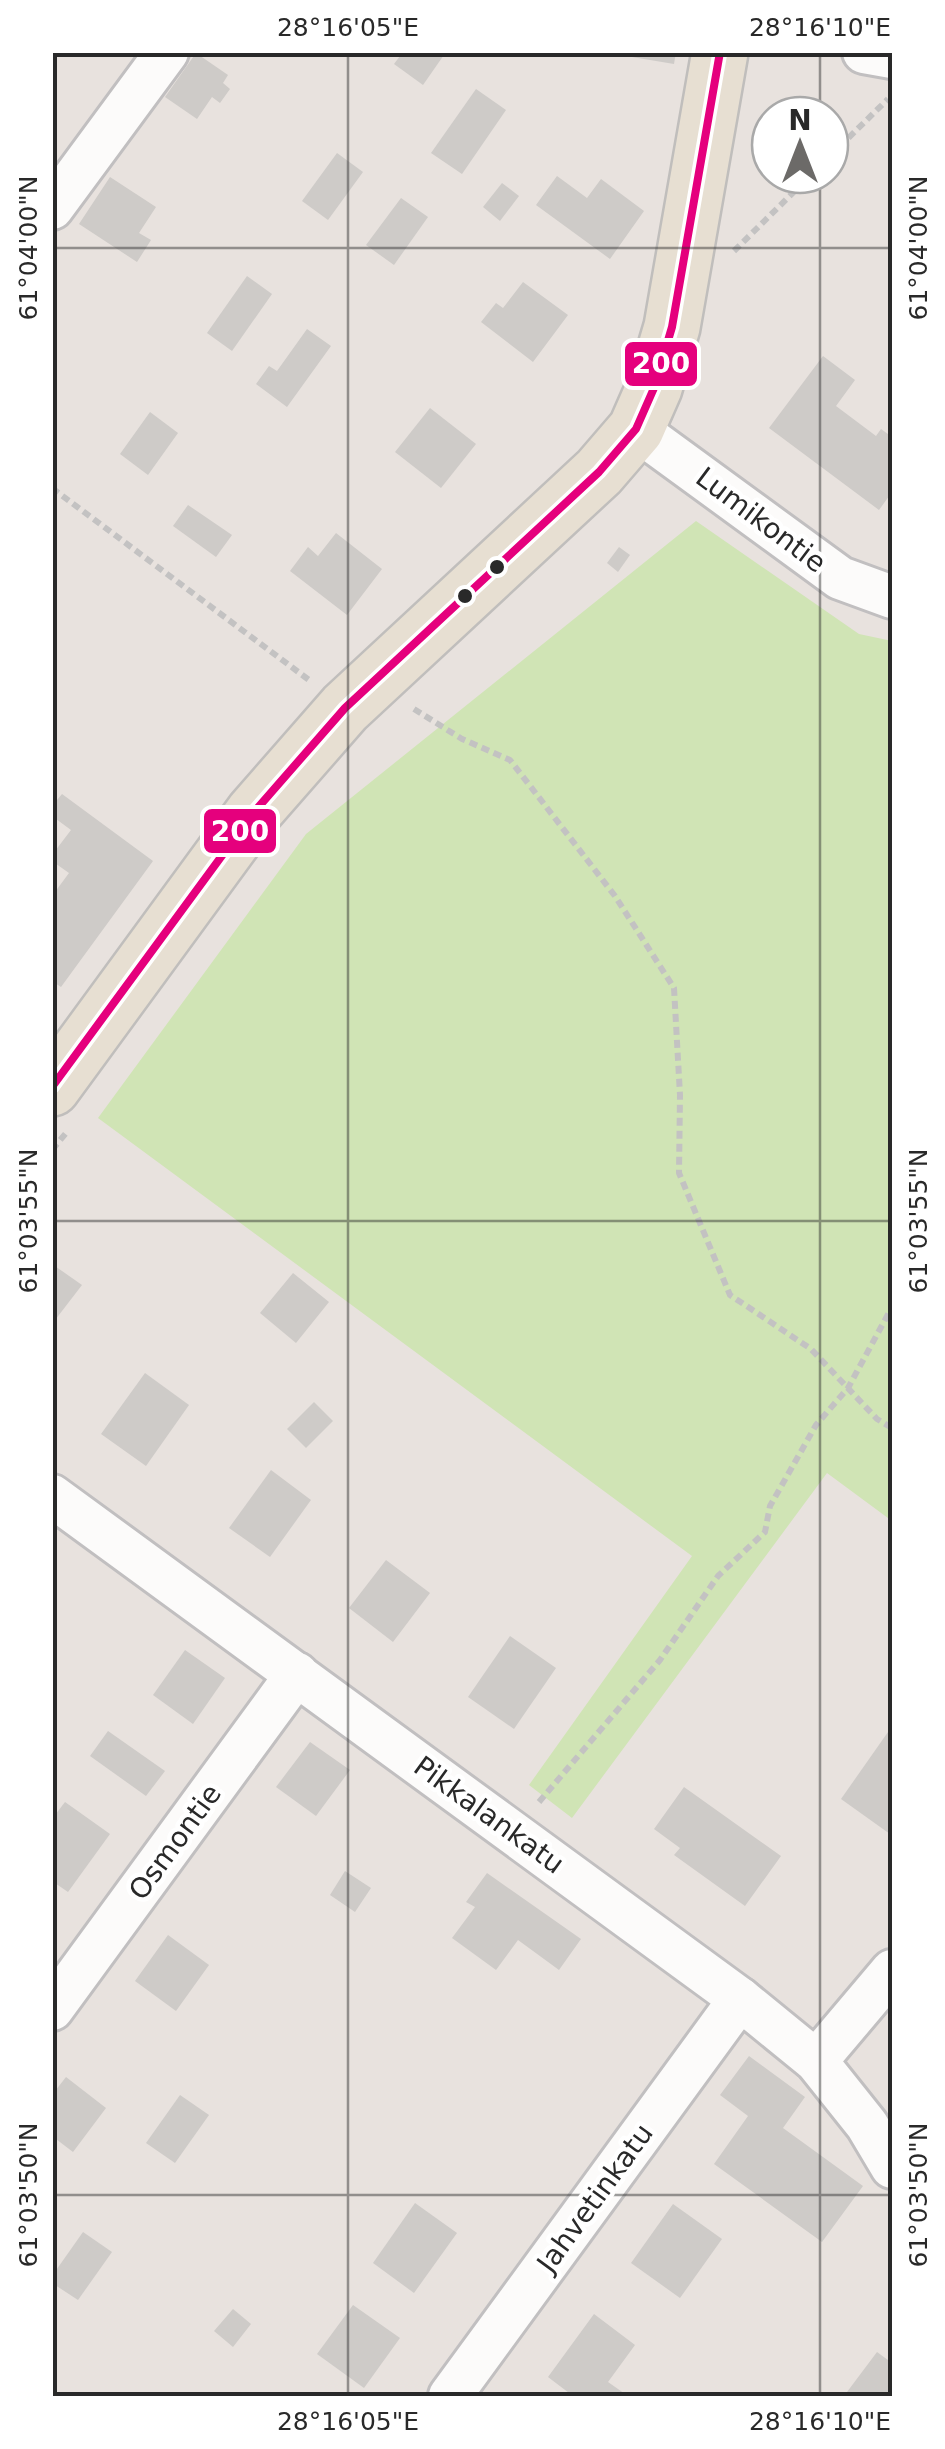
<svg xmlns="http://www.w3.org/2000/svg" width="945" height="2449" viewBox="0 0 945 2449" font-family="'DejaVu Sans',sans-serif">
<rect width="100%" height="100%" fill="#e8e2de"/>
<path fill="#d0e4b5" d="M696,521L859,634L892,641V1521L827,1473L572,1818L529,1785L692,1556L98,1118L306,834Z"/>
<g fill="#cecbc8">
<path d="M403,52H446L423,85L394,64Z"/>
<path d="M620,52H676L674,64L620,55Z"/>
<path d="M196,53L228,75L223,83L230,89L220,103L212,97L197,119L165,97Z"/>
<path d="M476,89L506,110L462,174L431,153Z"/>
<path d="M337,153L363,172L328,220L302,201Z"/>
<path d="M557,176L587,198L601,179L644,211L610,259L536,205Z"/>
<path d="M110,177L156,207L139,233L151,240L137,262L79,224Z"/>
<path d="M502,183L519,196L500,221L483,207Z"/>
<path d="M401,198L428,217L394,265L366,245Z"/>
<path d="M247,276L272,294L232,351L207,333Z"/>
<path d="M523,282L568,315L533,362L481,322L496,303L503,308Z"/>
<path d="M307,329L331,346L287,407L256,384L269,366L277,371Z"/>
<path d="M823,356L855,380L836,406L876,436L881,429L892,437V492L879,510L769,428Z"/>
<path d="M430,408L476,444L441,488L395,452Z"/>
<path d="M150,412L178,433L148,475L120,454Z"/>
<path d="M188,505L232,535L216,557L173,526Z"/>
<path d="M336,533L382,569L347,615L290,571L308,547L318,556Z"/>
<path d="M619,547L630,555L618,572L607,563Z"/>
<path d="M62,794L153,861L61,987L52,981V896L69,873L52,861V855L71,830L52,816V806Z"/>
<path d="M52,1264L82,1285L52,1324Z"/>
<path d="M293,1273L329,1302L296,1343L260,1313Z"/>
<path d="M145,1373L189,1405L146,1466L101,1434Z"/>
<path d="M314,1402L333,1421L306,1448L287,1429Z"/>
<path d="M271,1470L311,1500L270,1557L229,1528Z"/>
<path d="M386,1560L430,1593L393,1642L349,1608Z"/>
<path d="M510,1636L556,1668L514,1729L468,1697Z"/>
<path d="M185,1650L225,1678L193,1724L153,1695Z"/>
<path d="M108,1731L165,1771L146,1796L90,1756Z"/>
<path d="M888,1732L892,1735V1830L890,1834L841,1799Z"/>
<path d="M310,1742L350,1770L316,1816L276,1787Z"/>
<path d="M684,1787L781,1856L745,1906L674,1855L680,1848L654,1829Z"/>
<path d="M65,1802L110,1834L68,1892L52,1881V1819Z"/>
<path d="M345,1871L371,1888L355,1912L330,1895Z"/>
<path d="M487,1873L581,1939L559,1970L518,1940L496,1970L452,1938L475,1907L466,1902Z"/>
<path d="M168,1935L209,1965L176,2011L135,1981Z"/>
<path d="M749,2056L805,2097L783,2128L863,2186L822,2242L714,2164L748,2116L720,2095Z"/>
<path d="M66,2077L106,2108L73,2152L52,2136V2095Z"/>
<path d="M180,2095L209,2115L175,2163L146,2143Z"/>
<path d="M415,2203L457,2233L414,2293L373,2263Z"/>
<path d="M673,2204L722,2239L680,2298L631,2263Z"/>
<path d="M83,2232L112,2252L78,2300L52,2283V2276Z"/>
<path d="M353,2305L400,2338L364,2388L317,2354Z"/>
<path d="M233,2309L251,2324L233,2347L214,2331Z"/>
<path d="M594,2314L635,2345L608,2382L628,2396H573L548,2377Z"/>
<path d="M877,2352L892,2363V2396H844Z"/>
</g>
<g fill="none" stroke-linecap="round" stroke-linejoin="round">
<g stroke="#c1bfc0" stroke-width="48">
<g id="minor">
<path d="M864,52L892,57"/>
<path d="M52,208L167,52"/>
<path d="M636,429L840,578L892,597"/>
<path d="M52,1496L740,1999L816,2061L867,2125L892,2167"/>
<path d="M52,2009L297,1674"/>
<path d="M816,2061L892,1971"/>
<path d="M450,2396L740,1999"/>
</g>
</g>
<g stroke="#c0bebc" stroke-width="60">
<path id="major" d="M52,1088L254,812L345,708L599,472L636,429L654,388L672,327L720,52"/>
</g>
<g stroke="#c3c2c2" stroke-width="6" stroke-dasharray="8 5" stroke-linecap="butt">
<path d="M830,156L888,99"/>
<path d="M734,251L811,175"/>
<path d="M52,488L309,680"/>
<path d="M414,709L462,739L510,760L615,896L674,988L680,1095L679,1173L730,1295L811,1349L877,1419L892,1428"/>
<path d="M52,1150L66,1133"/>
<path d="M539,1802L660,1660L718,1576L765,1532L770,1506L816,1425L848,1388L892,1307"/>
</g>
<use href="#minor" stroke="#fcfbfa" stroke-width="42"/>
<use href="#major" stroke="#e7dfd2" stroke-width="55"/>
<g stroke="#fff" stroke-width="15">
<path id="bus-1" d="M52,1087L254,812L345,708L599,472L636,429L654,388L672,327L720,52"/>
</g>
<use href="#bus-1" stroke="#e5007d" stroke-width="8"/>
</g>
<path fill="none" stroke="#292929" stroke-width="2.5" stroke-opacity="0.45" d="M348,52V2396M820,52V115M820,175V2396M52,248H892M52,1221H892M52,2195H892"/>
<g fill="#292929" stroke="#fff" stroke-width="4">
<circle cx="497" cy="567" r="9"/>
<circle cx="465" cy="596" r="9"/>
</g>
<g text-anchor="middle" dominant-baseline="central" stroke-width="9" stroke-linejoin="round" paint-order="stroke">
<g font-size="28" fill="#292929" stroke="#fff">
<text transform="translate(761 520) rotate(37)">Lumikontie</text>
<text transform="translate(489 1815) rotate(36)">Pikkalankatu</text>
<text transform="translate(175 1842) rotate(-54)">Osmontie</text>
<text transform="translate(595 2198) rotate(-54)">Jahvetinkatu</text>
</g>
</g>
<g stroke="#fff" stroke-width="4">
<rect x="623" y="340" width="76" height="48" rx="10" fill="#e5007d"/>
<rect x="202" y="807" width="76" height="48" rx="10" fill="#e5007d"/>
</g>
<g font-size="28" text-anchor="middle" font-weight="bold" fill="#fff">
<text x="661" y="373">200</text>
<text x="240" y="841">200</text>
</g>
<rect width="945" height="2449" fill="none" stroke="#ffffff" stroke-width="110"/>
<g transform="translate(800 145)"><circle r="48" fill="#ffffff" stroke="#a9a9a9" stroke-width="2.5"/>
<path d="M0-8L18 38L0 25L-18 38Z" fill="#6c6a68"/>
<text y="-15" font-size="28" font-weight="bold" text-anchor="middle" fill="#292929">N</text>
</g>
<rect x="55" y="55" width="835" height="2339" fill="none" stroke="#292929" stroke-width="4"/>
<g font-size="25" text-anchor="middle" fill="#292929">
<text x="348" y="36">28°16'05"E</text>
<text x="820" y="36">28°16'10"E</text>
<text transform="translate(28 248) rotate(-90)" y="9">61°04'00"N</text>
<text transform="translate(918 248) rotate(-90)" y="9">61°04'00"N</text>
<text transform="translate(28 1221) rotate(-90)" y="9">61°03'55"N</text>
<text transform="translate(918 1221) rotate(-90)" y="9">61°03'55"N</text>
<text transform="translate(28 2195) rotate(-90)" y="9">61°03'50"N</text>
<text transform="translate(918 2195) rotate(-90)" y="9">61°03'50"N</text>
<text x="348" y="2430">28°16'05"E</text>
<text x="820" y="2430">28°16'10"E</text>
</g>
</svg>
